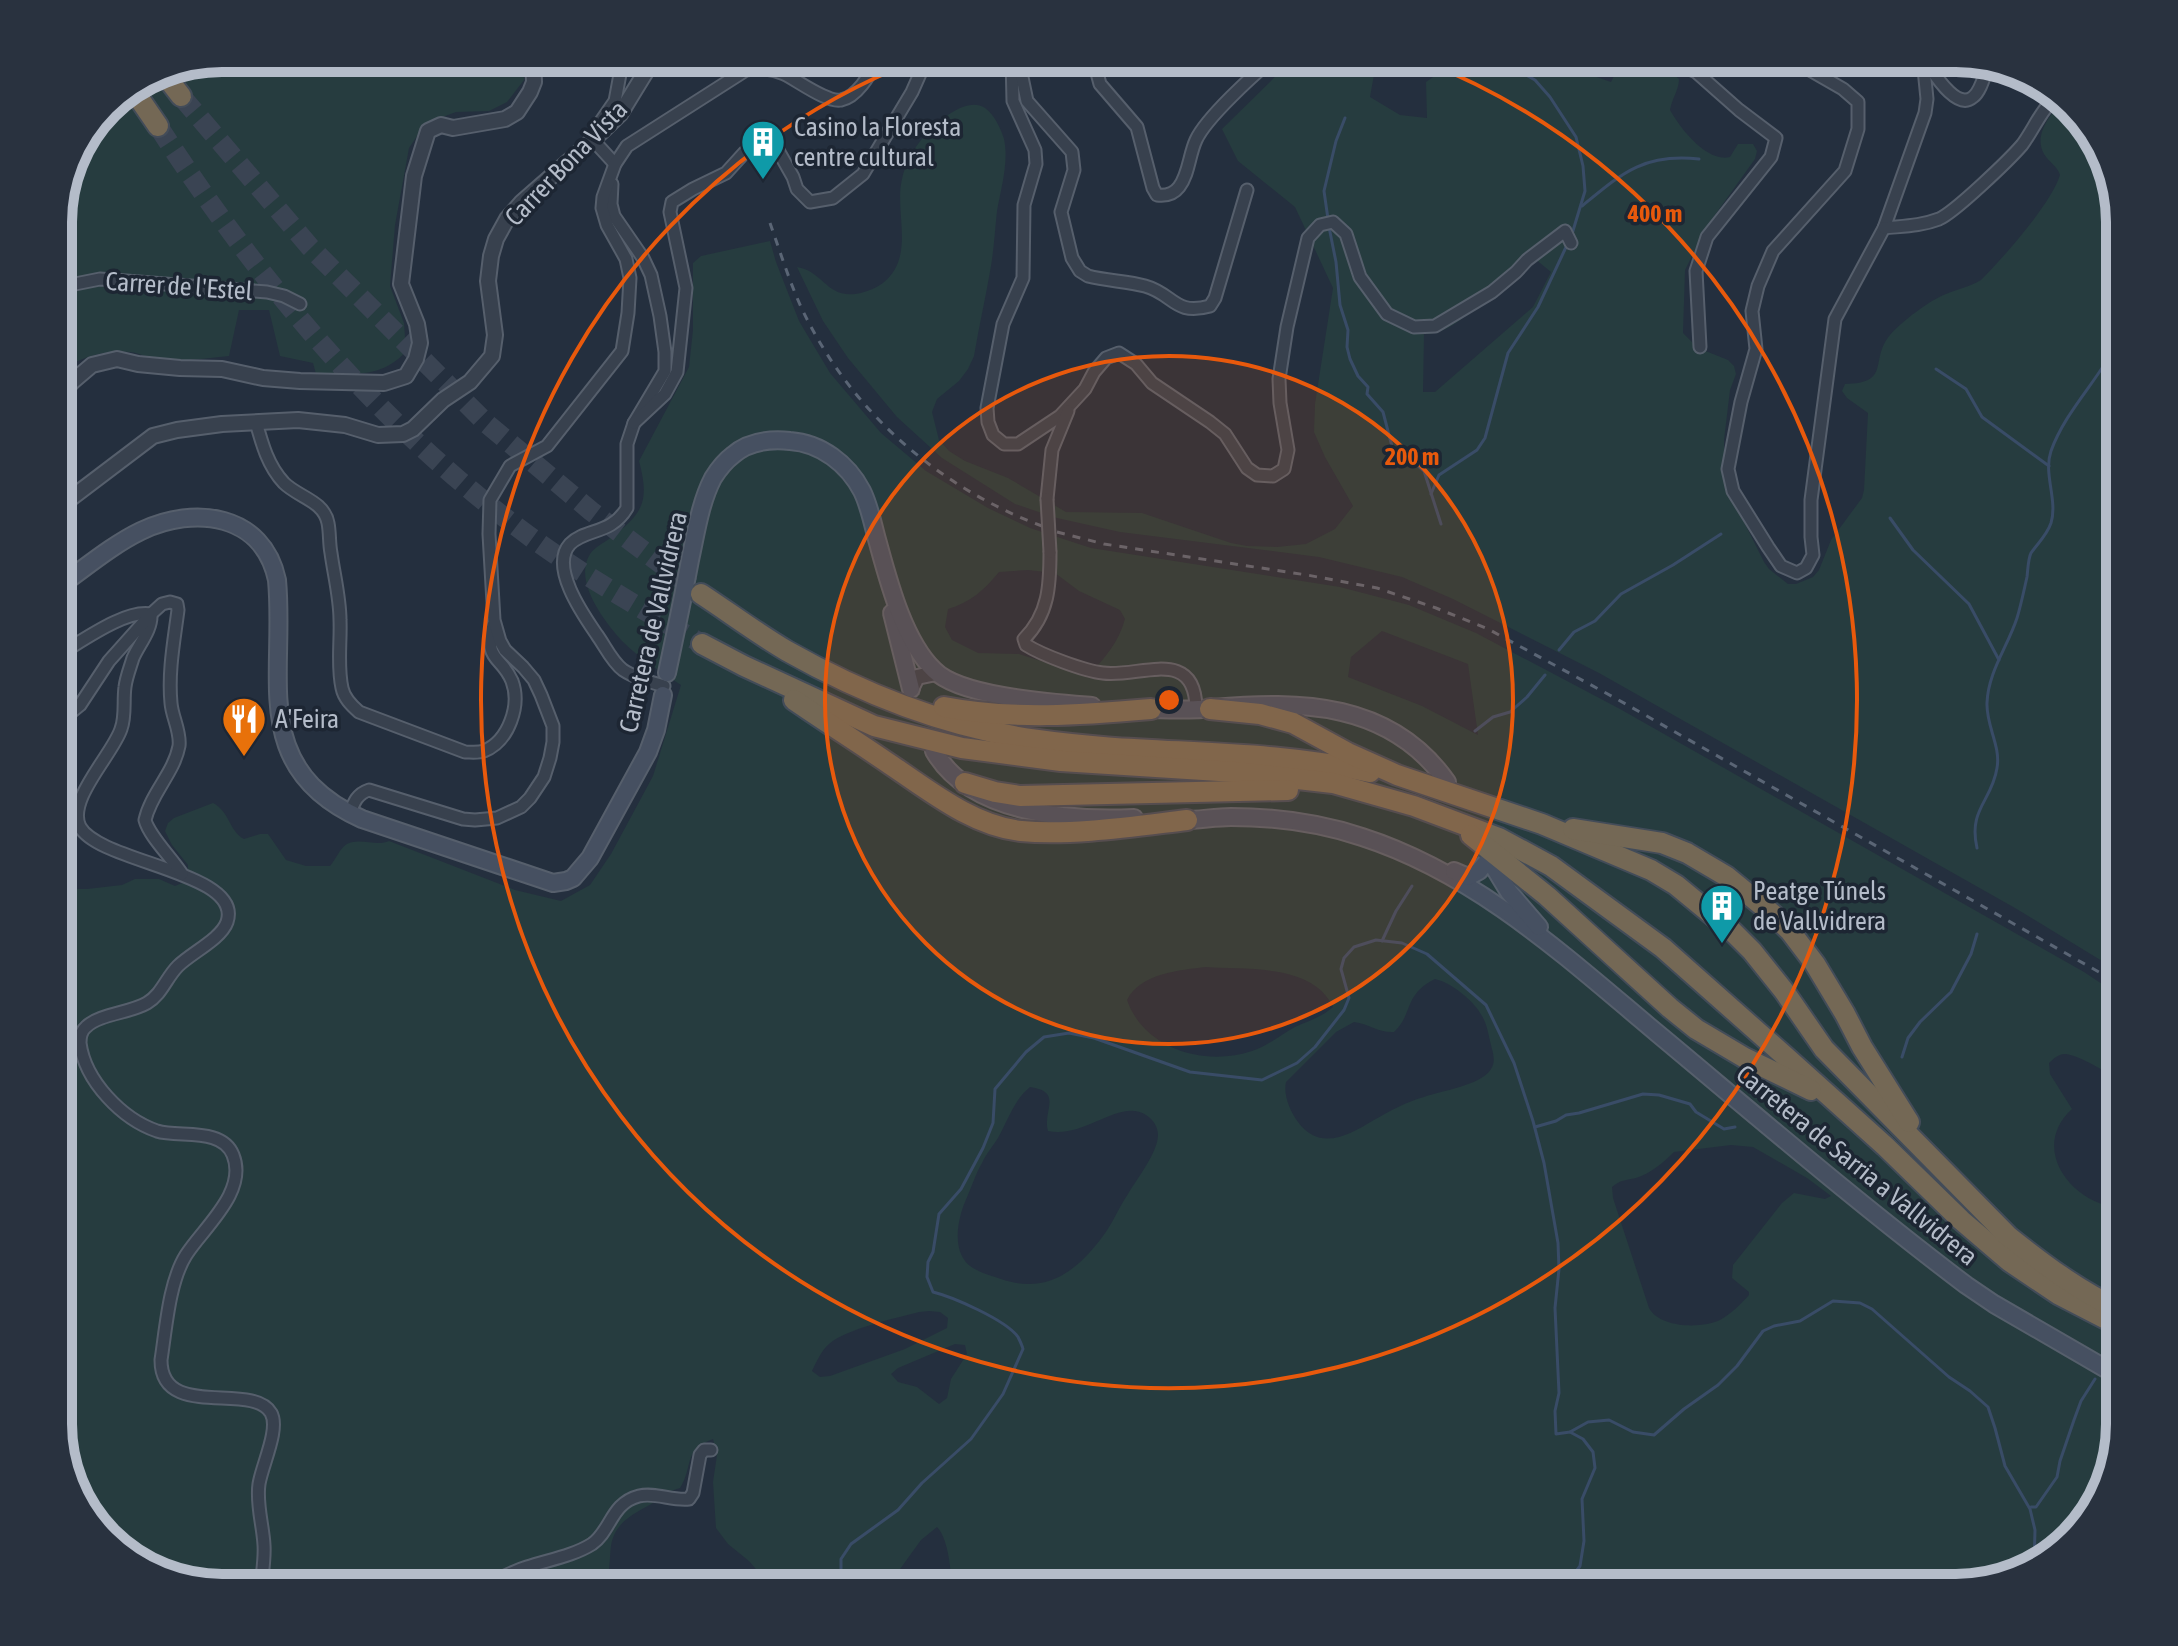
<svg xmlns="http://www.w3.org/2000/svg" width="2178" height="1646" viewBox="0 0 2178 1646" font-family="'Asap Condensed',sans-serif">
<rect width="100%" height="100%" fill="#242f3e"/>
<g fill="#263c3f" fill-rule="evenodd">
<path d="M222,58H523L524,80L507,102L489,111L456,112L426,123L409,148L395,225L390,286L404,323L406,351C383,379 349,374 316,374L313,363L280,356L269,310H239L229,356C206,358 183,362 160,360C150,359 140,353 130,352C104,349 80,358 58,371V211L75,150L114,99L160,70Z"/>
<path d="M1317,58H1377L1370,97L1400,115L1427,118L1426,82L1460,58H1575L1585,73L1611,82L1620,64C1638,59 1665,65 1679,79C1679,90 1672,98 1670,110C1680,128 1707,163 1730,157L1738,144H1753L1757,151L1755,159L1707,226L1685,270L1683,333L1698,348L1728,360L1734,366L1736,374L1730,390L1724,440V482L1764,562L1769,569L1788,584H1796L1813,577L1819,570L1831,540L1862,498L1864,490L1868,413L1847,398L1842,391L1845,384C1892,383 1869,360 1890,335C1901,322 1930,300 1946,294C1958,289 1969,287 1981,280C2003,258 2051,204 2060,175C2057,166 2049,162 2044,154C2033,135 2051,114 2063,100L2103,149L2120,222V972L2015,908L1599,673L1453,599L1402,577L1319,557L1120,532L1057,518L1015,504L942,458L897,417L848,358L823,321L797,267C824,271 827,301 861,293C868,291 876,288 883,283C916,257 894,212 902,179C908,152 928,127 951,113C961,107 974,101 985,108C994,114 1001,129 1004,139C1009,162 1001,188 997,211C995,229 994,248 991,266C986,296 979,326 974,356L968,369L959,381L937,399L932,412L939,440L949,451L965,461L1008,478L1066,512L1142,513L1231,543L1247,546L1277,547L1306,544L1335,529L1353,506L1325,457L1314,432L1315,404L1333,288L1295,207L1238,161L1222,129L1278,74ZM1534,258L1551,272L1533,307L1435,392H1423L1424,334C1453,334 1469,310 1490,295C1508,284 1522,276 1534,258Z"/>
<path d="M770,241L776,262L799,321L830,373L881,433L926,471L988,508L1030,528L1091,548L1340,587L1409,605L1476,633L1620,709L2084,972L2120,996V1083C2112,1074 2078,1055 2066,1054C2059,1053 2053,1059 2049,1063L2050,1074L2072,1109C2029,1148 2071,1204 2120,1208V1424L2086,1524L2028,1571L1956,1588H951C952,1572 948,1538 937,1527L921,1540L895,1576L893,1583L894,1588H772L749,1561L728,1544L716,1528L713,1482L717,1455L713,1439C682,1451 694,1466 680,1488C671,1490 666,1495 658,1500C639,1512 615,1519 611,1546C609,1561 611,1574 603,1588H222L122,1554L75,1497L58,1434V889H87L122,885L135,879H159L175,886L187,881L188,865L172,845L165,831L168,823L174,818L213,803C230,812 229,831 244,839L260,834H268L286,860L306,866H330C336,859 340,848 347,844C360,837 376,847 389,841L515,890L561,901L590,885L611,854L653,776L681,685C662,673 638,657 622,641C604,621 573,581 590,554C595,547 602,544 609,539C643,514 650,502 639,461L689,367L693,330V263L701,256ZM1028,570L1055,573L1079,591L1120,610L1125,619C1119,642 1104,659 1088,676L1019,654L978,653L952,640L945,627L948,609C971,602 984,590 999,572ZM1382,631L1468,664L1478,735L1422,706L1348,677L1351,657ZM1206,967C1245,970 1313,963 1333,1007C1322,1017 1308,1021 1295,1027C1280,1035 1268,1046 1252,1051C1205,1067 1144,1049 1127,1000C1140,973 1181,970 1206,967ZM1435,979C1452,983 1474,1001 1482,1016C1487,1024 1489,1037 1491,1045C1493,1053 1496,1062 1491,1069C1482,1085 1441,1091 1424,1097C1406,1102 1390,1111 1374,1120C1349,1135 1320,1152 1298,1122C1290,1111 1283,1095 1286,1082L1336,1032L1354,1022C1369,1024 1379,1033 1394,1032C1414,1013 1403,995 1435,979ZM1030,1087C1064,1092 1042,1111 1048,1131C1085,1139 1119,1098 1146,1115C1153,1119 1158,1127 1158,1135C1158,1152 1137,1179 1128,1194C1119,1207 1113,1223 1103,1236C1077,1271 1047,1295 1001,1279C992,1276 981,1273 973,1268C951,1255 957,1221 965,1202C971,1189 975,1175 982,1163C986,1154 993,1146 998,1138C1008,1120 1014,1100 1030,1087ZM1731,1145L1753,1147L1807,1178L1831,1196L1825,1199L1794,1193L1782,1203L1733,1265L1732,1278L1749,1292V1295C1741,1304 1731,1314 1720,1320C1701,1329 1660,1328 1649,1308L1613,1198L1612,1187C1620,1180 1626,1180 1636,1178C1651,1173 1663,1163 1674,1152ZM929,1311L940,1312L948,1318L947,1328L905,1349L830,1376L820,1377L812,1371C817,1361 821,1351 829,1344C846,1329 896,1318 919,1312ZM955,1344L965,1345L967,1354L951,1379L947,1398L939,1404L917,1387L898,1382L891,1374L898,1368Z"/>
</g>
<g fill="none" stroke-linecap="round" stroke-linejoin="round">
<g stroke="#394c67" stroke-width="3">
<path d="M1503,62L1535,80L1550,97L1576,137L1583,166L1585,191L1572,234"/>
<path d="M2095,159L2109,175"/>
<path d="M1582,206C1622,173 1644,153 1699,159"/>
<path d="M1328,219L1324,191L1336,141L1345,118"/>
<path d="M1329,227L1336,262L1340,305L1348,330L1347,347L1350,359L1358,376L1368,387L1367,394L1383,412L1394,454L1406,463L1416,464L1424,471L1441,524"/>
<path d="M1936,369L1966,389L1982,417L2049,466"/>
<path d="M1431,494L1439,475L1477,450L1485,438L1508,353L1538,307L1567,245"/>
<path d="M1890,518L1913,550L1969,604L1999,660"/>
<path d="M1559,650L1574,632L1595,621L1621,594L1673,565L1721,534"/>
<path d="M1475,731L1493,717L1510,712L1527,697L1545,675"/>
<path d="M1977,848C1968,809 1992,801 1997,768C2001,746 1986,726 1987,703C1988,672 2008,646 2017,618C2021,605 2024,590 2027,577C2028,569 2028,559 2031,553C2038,543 2047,535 2051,523C2058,500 2043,474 2051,451C2066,409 2102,377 2120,337"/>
<path d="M1382,941L1396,911L1412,886"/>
<path d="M1902,1057L1908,1038L1920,1022L1951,992L1971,954L1977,934"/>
<path d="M1535,1127L1556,1121L1566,1115L1579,1113L1643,1094L1659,1095L1690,1104L1696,1112L1724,1129L1735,1127"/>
<path d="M2031,1507H2036L2057,1477L2060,1461L2074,1420L2081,1401L2095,1379"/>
<path d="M858,1588L850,1584L841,1574V1559L851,1544L898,1510L922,1483L971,1439L1003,1394L1023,1349C1022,1345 1020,1341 1018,1337C1006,1320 953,1297 933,1292L927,1277L928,1262L933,1252L939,1214L961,1189L983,1148L993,1123L995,1089L1026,1052L1044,1037L1069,1033L1094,1038L1190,1072L1262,1080L1297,1063L1315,1047L1344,1010L1349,998L1341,969L1344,958L1354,947L1376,940L1402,943L1427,954L1486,1005L1514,1063L1533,1121L1544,1163L1558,1243L1559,1269L1555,1308L1559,1393L1555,1411L1556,1434L1570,1432L1588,1422L1609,1420L1633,1432L1654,1435L1684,1409L1718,1385L1737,1366L1763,1331L1774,1326L1800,1321L1833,1301L1860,1303L1872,1309L1949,1377L1970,1391L1988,1407L1995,1428L2005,1466L2030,1509L2035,1530L2034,1566"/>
<path d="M1564,1588L1580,1566L1584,1541L1582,1499L1595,1468L1593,1452L1583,1439L1570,1432"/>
</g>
<g stroke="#3a4453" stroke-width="20" stroke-dasharray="20 10" stroke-linecap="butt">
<path d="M181,96L310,247L486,423L591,511L698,592"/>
<path d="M158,126C260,284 383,430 536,541C589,579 646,611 702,644"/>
</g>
<g stroke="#565f6c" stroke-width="15">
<g id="minor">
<path d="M1012,58L1013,101L1035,150L1036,164L1024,205L1023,278L1003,324L987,408L988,422L993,435L1004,444H1018L1060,416L1085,389L1094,372L1106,358L1119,353L1136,364L1152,383L1210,422L1225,434L1247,468L1257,475L1273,476L1284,469L1288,450L1280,403L1279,379L1287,327L1308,238L1320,225L1333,222L1346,234L1360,277L1387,314L1414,327L1435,326L1492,292L1516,272L1527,260L1565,231L1571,243"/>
<path d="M1093,58L1100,84L1137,127L1153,188L1157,195C1165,196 1173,195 1179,187C1189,174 1189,155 1196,140C1206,118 1254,74 1274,58"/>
<path d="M1170,58C1178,67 1187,65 1197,58"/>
<path d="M1409,58L1423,64L1437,58"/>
<path d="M1665,58L1696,72L1739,110L1776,138L1771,157L1707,237L1696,271L1700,347"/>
<path d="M1789,58L1843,89L1858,102V129L1845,171L1773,251L1758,286L1752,311L1756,349L1741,402L1728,469L1733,491L1768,547L1781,566L1797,573L1806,568L1813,555L1811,537V500L1835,319L1884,228L1925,113L1927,99L1923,59"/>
<path d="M1923,58C1932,70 1956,112 1973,97C1980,92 1984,77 1987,69"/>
<path d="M1019,63L1027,101L1072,152L1074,170L1061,212L1072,258L1080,271L1088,276C1107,281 1127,281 1145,286C1174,294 1174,316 1210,306L1215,298L1247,190"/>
<path d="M601,132L597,127L615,101L623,58"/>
<path d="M593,140L615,164"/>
<path d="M612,184L611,204L614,216L643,258L651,275L660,316L665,352V371L634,423L627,444V508C611,535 586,528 570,544C549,567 584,616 597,635C605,646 612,662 623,670C635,678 650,682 664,686"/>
<path d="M1884,228C1903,226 1921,226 1939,219C1955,212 2009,160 2022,145C2034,129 2042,107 2059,95"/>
<path d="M58,291L65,286L100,279L267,292L284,296L300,304"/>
<path d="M256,422C262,444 268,466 284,483C298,497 324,501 328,523C330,533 329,543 331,553C334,575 340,598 340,620C341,642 337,666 342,688C344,698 351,705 359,712L465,752C471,752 478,753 484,751C509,741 521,705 512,681C501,655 484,662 493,625"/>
<path d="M634,423L665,394L677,372L686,288L670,212L672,202L693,189L726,173L745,152L771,138L793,177L797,189L810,202L833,198L863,174L912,92L927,58"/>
<path d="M1047,499L1052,450L1068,411"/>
<path d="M1050,552C1050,585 1049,614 1024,639L1026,645C1042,655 1084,671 1103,673C1139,678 1195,646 1196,708"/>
<path d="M151,614C152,630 139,644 133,658C130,668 126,678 125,687C123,701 126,716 121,729C113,754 66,800 80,827C100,863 244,872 227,922C221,939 191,953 178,966C166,978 162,994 147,1003C130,1013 99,1014 86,1027C81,1031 80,1037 80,1043C85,1081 122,1119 157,1131C179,1138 222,1127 233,1155C248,1192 203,1228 186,1255C169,1282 166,1328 161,1360C161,1421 252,1381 271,1413C280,1429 262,1465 259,1484C256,1504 263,1525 264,1545C265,1559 262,1574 261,1588"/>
<path d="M58,655C81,642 125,609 151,614"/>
<path d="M58,723L80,705L109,661L151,614L162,604L170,602L177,604L178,610C174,641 168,672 171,703C172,717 181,732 179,746C174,773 151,793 145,820C149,836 172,858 182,874"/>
<path d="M350,813C354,802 357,794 369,790L463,819L475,820L497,818L521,807L530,798L544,777L550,758L553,742V726L541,695L534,680L523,667L505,650L500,641L494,620L489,534L490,500L510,466L547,446L622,351L628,313L630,278L626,259L607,225L602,208L603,197L615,164L627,146L746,70C760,68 771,68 784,74C797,80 827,103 841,100C858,97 871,72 879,58"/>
<path d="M481,1588C496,1580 511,1572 527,1567C548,1560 573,1556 592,1544C611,1531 611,1503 639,1496C655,1492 672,1501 689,1499L693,1493L700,1455L704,1450H711"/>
</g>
</g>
<g stroke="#565f6c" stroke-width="18">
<g id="tertiary">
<path d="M58,398L72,382L92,365L117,359L138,364L180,368L222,369L263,378L300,381L384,383L406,376L416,359L420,343L417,324L401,284L414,176L428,131L441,125L453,128L505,119L517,112L530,92L534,82L533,58"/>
<path d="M58,508L153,436L177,430L222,424L298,420L345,425L378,435L403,434L413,429L443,400L470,382L492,356L495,335L488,281L491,256L496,239L507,219L522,202L593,140L620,114L650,65L656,58"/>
<path d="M911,689L917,677L936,673"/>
</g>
</g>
<g stroke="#565f6c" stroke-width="20">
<g id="secondary">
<path d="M58,587C85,568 112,545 141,531C195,505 263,514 277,580C286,677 248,768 362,819L553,883L566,881L573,878L590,858L648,752L656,730L663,695"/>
<path d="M892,613L911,689"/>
<path d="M667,673C675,635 683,598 690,560C696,533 700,503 713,478C718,470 725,461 733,455C749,441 770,439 790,441C821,443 848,464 862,491C870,507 873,526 878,543C889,583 904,641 934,670C960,697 1054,703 1092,706"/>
<path d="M1139,709C1163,709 1189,711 1213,708C1300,700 1391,702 1447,782"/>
<path d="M934,751C970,814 1070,821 1134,818"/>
<path d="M1177,820C1195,821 1213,817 1231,817C1275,817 1320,823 1362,837C1477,874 1566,957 1657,1033C1759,1118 1860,1205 1966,1285L1994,1304L2120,1377"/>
<path d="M1454,871L1468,877L1479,871L1489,859L1509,892L1539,927"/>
</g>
</g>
<g stroke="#434c59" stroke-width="24">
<g id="motorway">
<path d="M161,70L181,96"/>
<path d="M132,88L158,126"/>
<path d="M701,594C730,613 758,634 787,651C865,695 949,728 1038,740C1148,756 1261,747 1370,772"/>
<path d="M702,644L744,666L874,726L962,748L1061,761L1235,772L1333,783L1414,806L1499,838L1551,866L1663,948L1786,1057L1885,1146L1961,1220L2009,1261L2058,1294L2120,1326"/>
<path d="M794,700C826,722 859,743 891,765C930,791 973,826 1021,831C1071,836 1136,826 1187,820"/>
<path d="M944,707C1012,720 1082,715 1151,709"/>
<path d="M1210,709L1260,714L1293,723L1348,753L1397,775L1542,824L1651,870L1676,885L1733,932L1752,951L1784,991L1824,1049L2008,1236C2043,1264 2079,1291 2120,1310"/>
<path d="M965,783L995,792L1020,796L1288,790"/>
<path d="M1573,829L1662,843L1687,853L1726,876L1776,917L1790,931L1815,964L1845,1014L1862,1047L1909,1122"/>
<path d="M1471,835L1547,896L1670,1008L1696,1029L1745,1058L1811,1090"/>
</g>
</g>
<use href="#minor" stroke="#38414e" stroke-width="11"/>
<use href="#tertiary" stroke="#38414e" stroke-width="14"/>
<use href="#secondary" stroke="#465061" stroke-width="16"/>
<use href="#motorway" stroke="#746855" stroke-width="20"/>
<g stroke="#5a6575" stroke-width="3" stroke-dasharray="8 8" stroke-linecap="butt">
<path d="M770,223C780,251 789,281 802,309C850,410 937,487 1042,526"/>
<path d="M1057,532L1104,544L1307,575L1377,588L1436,608L1488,629L1615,698L2120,984"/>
</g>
<g stroke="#565f6c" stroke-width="15" stroke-linecap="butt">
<path id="minor-bridge" d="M1047,499L1050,552"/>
</g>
<use href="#minor-bridge" stroke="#38414e" stroke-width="11"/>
</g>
<circle cx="1169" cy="700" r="344" fill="#e8590c" fill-opacity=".12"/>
<g fill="none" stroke="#e8590c" stroke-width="4">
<circle cx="1169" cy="700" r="344"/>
<path d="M1421 60A688 688 0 1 1 917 60"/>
</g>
<defs>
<g id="building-pin" transform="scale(2.3)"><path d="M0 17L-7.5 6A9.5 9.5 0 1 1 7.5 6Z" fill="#0f9aa8" stroke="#1d2633"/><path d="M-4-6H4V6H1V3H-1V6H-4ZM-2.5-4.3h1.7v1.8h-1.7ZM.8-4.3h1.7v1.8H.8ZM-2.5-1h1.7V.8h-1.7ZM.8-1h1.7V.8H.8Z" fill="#fff"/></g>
<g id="restaurant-pin" transform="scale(2.3)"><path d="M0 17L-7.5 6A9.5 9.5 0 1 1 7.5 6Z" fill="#e8710a" stroke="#1d2633"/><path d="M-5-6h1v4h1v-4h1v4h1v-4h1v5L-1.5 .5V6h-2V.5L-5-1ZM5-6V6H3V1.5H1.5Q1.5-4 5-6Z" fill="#fff"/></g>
</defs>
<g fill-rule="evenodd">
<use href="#building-pin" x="763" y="142"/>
<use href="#restaurant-pin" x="244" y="719"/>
<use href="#building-pin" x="1722" y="906"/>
</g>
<g text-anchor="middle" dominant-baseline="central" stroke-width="7" stroke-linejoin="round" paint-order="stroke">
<g font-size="26" fill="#b4bcc9" stroke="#1d2633" text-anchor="start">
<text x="794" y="127">Casino la Floresta<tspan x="794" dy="30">centre cultural</tspan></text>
<text x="275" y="719">A'Feira</text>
<text x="1753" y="891">Peatge Túnels<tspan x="1753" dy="30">de Vallvidrera</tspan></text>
</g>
<g font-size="26" fill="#b4bcc9" stroke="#1d2633">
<text transform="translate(566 163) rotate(-46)">Carrer Bona Vista</text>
<text transform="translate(179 286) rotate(4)">Carrer de l'Estel</text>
<text transform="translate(653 622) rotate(-77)">Carretera de Vallvidrera</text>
<text transform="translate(1857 1165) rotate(39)">Carretera de Sarria a Vallvidrera</text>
</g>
</g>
<path d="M0 0H2178V1646H0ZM222 72H1956A150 150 0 0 1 2106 222V1424A150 150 0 0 1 1956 1574H222A150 150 0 0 1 72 1424V222A150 150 0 0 1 222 72Z" fill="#29323f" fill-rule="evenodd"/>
<path fill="none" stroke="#b4bcc9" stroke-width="10" d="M222 72H1956A150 150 0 0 1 2106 222V1424A150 150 0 0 1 1956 1574H222A150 150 0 0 1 72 1424V222A150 150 0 0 1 222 72Z"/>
<circle cx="1169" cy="700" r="12" fill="#e8590c" stroke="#1d2633" stroke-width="4"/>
<g font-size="24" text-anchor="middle" font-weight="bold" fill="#e8590c" stroke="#1d2633" stroke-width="7" stroke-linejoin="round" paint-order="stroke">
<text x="1655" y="222">400 m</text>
<text x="1412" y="465">200 m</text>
</g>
</svg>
